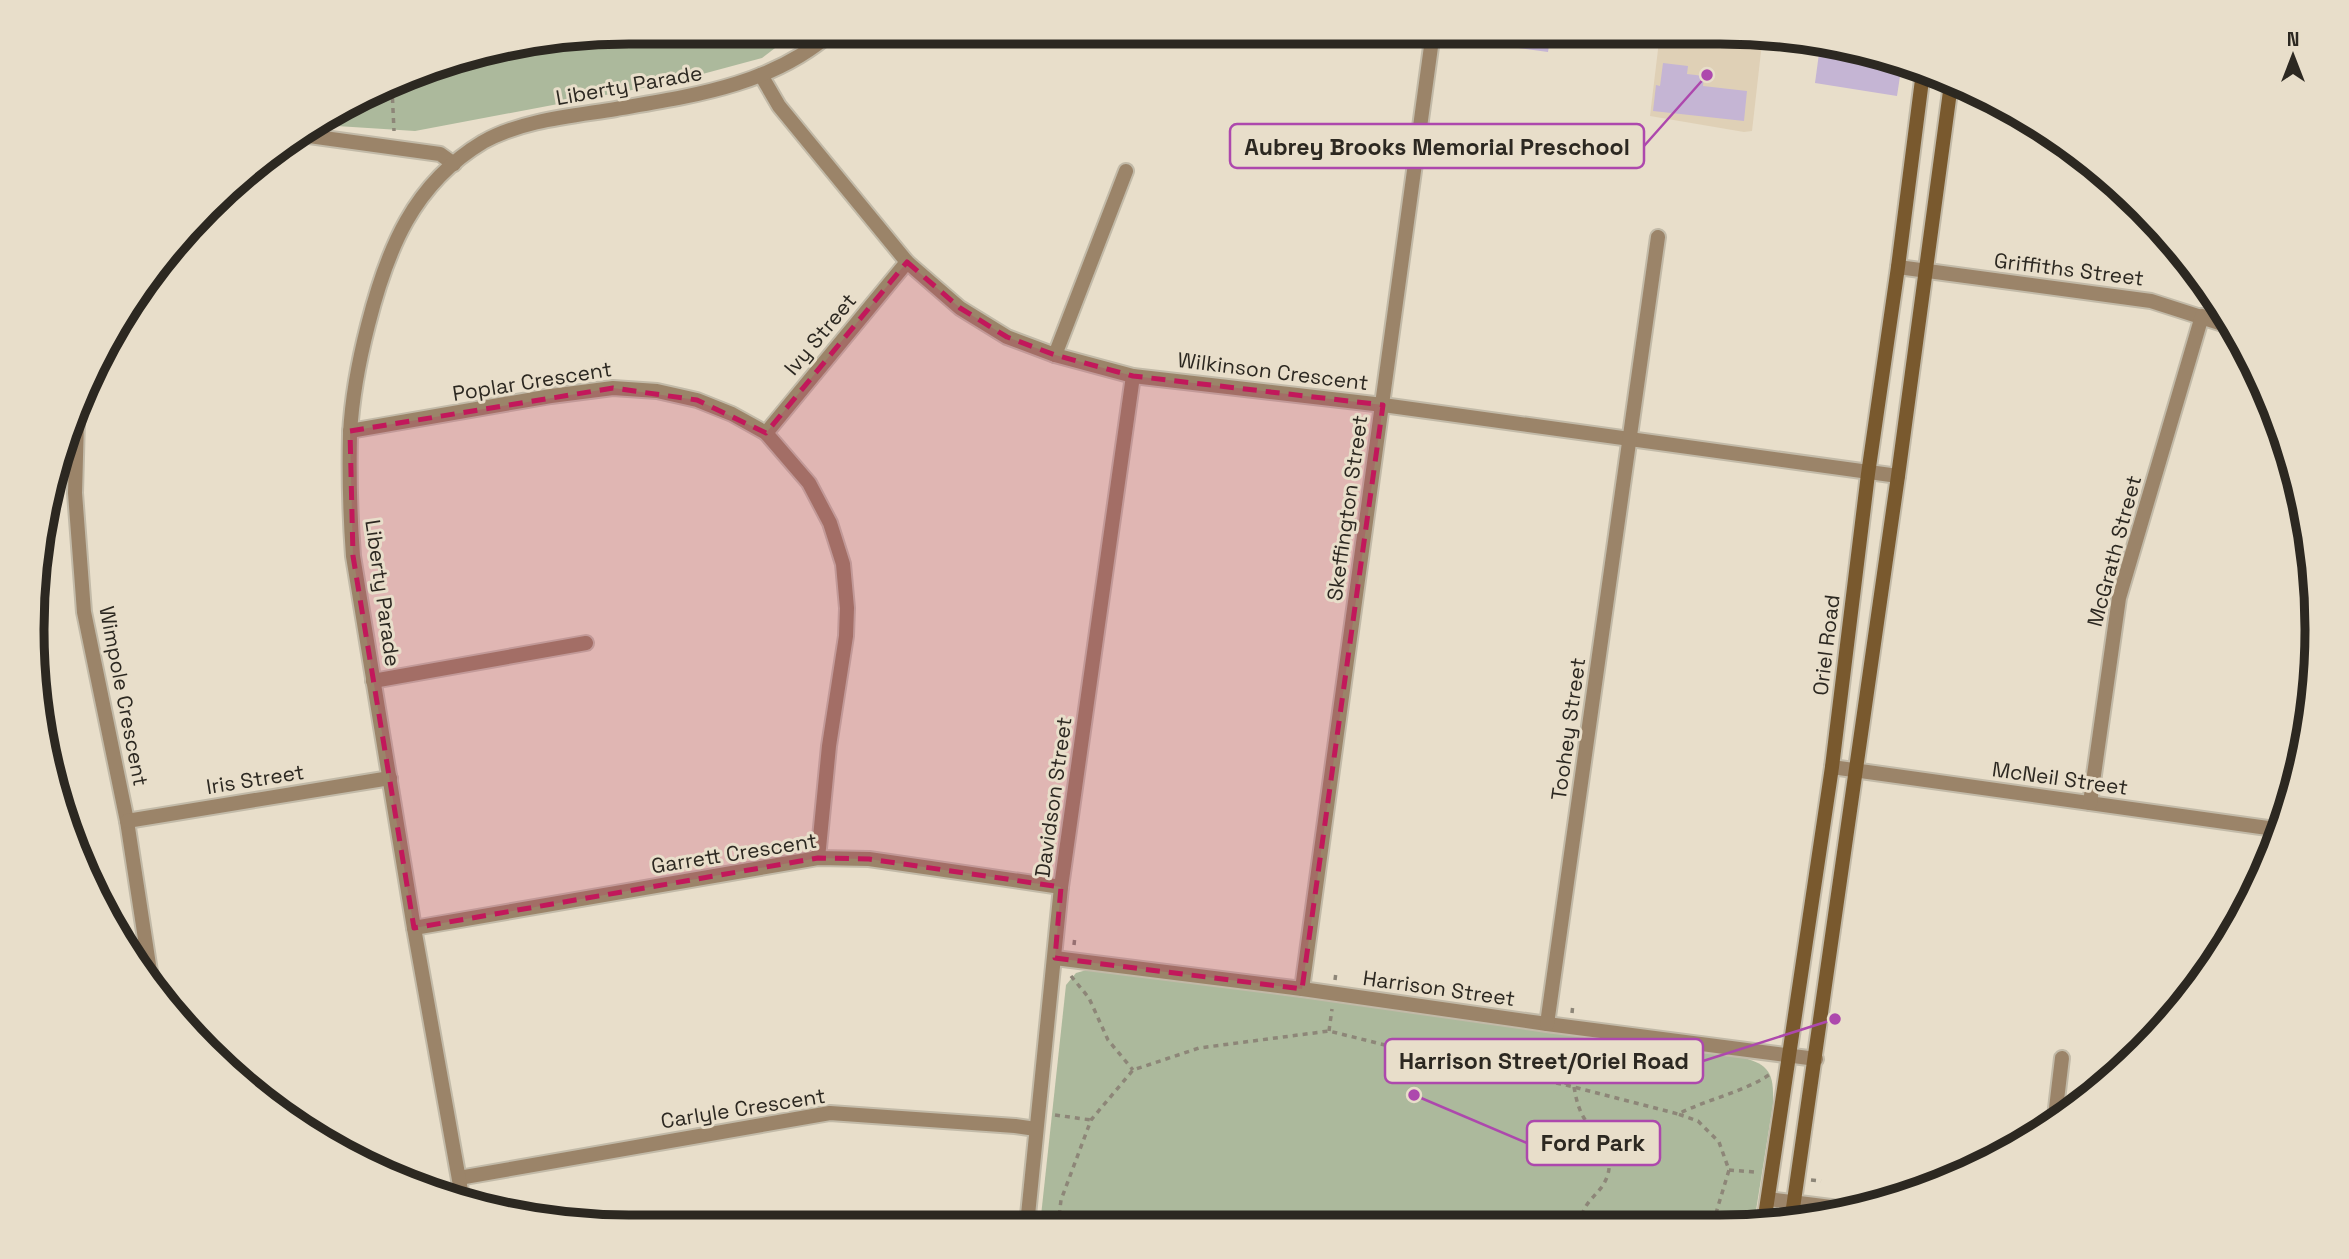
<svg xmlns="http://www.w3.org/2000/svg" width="2349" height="1259" viewBox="0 0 2349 1259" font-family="'Space Grotesk',sans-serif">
<rect width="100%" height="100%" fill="#e8deca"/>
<path fill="#dfd0b6" d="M1660,33L1763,34L1752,131L1744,132L1650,116Z"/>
<g fill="#acb99c">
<path d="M630,32H796L762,58L669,83L415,131L321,125L437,63Z"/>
<path d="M1090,969L1737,1056C1769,1064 1774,1071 1773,1104L1754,1223L1040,1225L1066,985L1076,973Z"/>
</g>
<g fill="#c5b5d4">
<path d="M1513,32L1551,33L1548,52L1511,47Z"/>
<path d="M1820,46L1875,52L1902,63L1897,96L1815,83Z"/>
<path d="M1663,63L1688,66L1687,74L1704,76L1703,86L1747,91L1744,121L1653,111L1656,85L1660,86Z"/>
</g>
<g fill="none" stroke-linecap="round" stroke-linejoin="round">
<g stroke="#c2baa8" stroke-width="18">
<g id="street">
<path d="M761,75L779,106L907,262L960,308L1007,337L1055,355L1133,376L1383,405L1898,476"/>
<path d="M302,135L440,154L454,164"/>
<path d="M1898,267L2151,301L2232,327"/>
<path d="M1055,355L1126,171"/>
<path d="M77,420L75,493L84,612L127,821L151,978"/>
<path d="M350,431L551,396L613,388L657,391L697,400L732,414L766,433L809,483L830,523L843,564L847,608L846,636L829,746L818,858"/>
<path d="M766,433L907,262"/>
<path d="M373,681L586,643"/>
<path d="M1832,767L2282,830"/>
<path d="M2090,803L2119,598L2202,316"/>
<path d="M127,821L390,778"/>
<path d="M414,928L818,858L869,859L1061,887"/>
<path d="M1055,958L1302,989L1547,1024L1816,1059"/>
<path d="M1302,989L1433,32"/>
<path d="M1547,1024L1658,237"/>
<path d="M2054,1125L2062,1058"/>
<path d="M459,1178L830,1113L1015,1126L1036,1129"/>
<path d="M1768,1199L1847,1209"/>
<path d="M463,1202L414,928L353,556C350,515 349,475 350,434C352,397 359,360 368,325C387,250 413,184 483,142C522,120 573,116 616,109C692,96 773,85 832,32"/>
<path d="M1027,1225L1061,887L1133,376"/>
</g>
</g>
<g stroke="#c2baa8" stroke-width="18">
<g id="secondary">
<path d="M1791,1222L1898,476L1951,84"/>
<path d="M1764,1223L1832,767L1868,474L1898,267L1923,72"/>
</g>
</g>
<g stroke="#8d8678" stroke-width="3.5" stroke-dasharray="5 5" stroke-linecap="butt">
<path d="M392,88L394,131"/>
<path d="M1074,945L1075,936"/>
<path d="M1071,976L1089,998L1108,1040L1133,1070"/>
<path d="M1335,980L1336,972"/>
<path d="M1572,1013L1573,1004"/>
<path d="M1329,1031L1332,1009"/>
<path d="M1566,1085L1570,1042"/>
<path d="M1574,1087C1576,1098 1578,1108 1584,1118C1595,1136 1616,1153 1607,1177C1600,1196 1584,1198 1580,1223"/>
<path d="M1055,1115L1091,1120"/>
<path d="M1729,1170L1755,1172"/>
<path d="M1811,1180L1821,1181"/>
<path d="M1713,1223L1729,1170L1719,1142L1698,1121L1678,1114C1708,1099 1741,1093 1769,1075"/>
<path d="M1058,1225L1061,1200L1091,1120L1133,1070L1199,1048L1329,1031L1385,1045L1419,1057L1566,1085L1678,1114"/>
</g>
<use href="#street" stroke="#9b8469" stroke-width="14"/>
<use href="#secondary" stroke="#79592e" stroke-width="14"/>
</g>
<path fill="#c2185b" fill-opacity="0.2" stroke="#c2185b" stroke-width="5" stroke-dasharray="14 9" stroke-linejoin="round" d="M907,262L960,308L1007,337L1055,355L1133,376L1383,405L1302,989L1055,958L1061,887L869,859L818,858L414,928L353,556L350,431L613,388L697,400L766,433Z"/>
<g text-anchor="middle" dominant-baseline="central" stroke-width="6" stroke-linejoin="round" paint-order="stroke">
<g font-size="21" fill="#2c2821" stroke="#e8deca">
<text transform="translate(629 85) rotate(-10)">Liberty Parade</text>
<text transform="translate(2069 269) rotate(7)">Griffiths Street</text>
<text transform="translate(820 334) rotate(-50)">Ivy Street</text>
<text transform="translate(1273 371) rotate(7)">Wilkinson Crescent</text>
<text transform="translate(532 381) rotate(-9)">Poplar Crescent</text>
<text transform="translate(1347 508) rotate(-82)">Skeffington Street</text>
<text transform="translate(2114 551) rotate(-75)">McGrath Street</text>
<text transform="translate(383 593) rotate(82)">Liberty Parade</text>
<text transform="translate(1826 645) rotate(-83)">Oriel Road</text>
<text transform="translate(124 696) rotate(79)">Wimpole Crescent</text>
<text transform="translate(1568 729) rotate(-82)">Toohey Street</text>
<text transform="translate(2060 778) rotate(8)">McNeil Street</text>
<text transform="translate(255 779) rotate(-9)">Iris Street</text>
<text transform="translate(1053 797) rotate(-82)">Davidson Street</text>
<text transform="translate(734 853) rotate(-9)">Garrett Crescent</text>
<text transform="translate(1439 988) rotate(8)">Harrison Street</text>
<text transform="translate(743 1108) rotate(-9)">Carlyle Crescent</text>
</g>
</g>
<path d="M0 0H2349V1259H0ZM629 44H1720A585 585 0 0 1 2305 629V630A585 585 0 0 1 1720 1215H629A585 585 0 0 1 44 630V629A585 585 0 0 1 629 44Z" fill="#e8deca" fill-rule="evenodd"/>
<path fill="none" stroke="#2c2821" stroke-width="9" d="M629 44H1720A585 585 0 0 1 2305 629V630A585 585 0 0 1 1720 1215H629A585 585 0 0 1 44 630V629A585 585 0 0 1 629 44Z"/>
<path fill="none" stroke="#ad48ad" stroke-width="2.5" d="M1707 75L1644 146M1835 1019L1703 1061M1414 1095L1527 1143"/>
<g fill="#ad48ad" stroke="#e8deca" stroke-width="2.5">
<circle cx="1707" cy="75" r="7"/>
<circle cx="1835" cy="1019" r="7"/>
<circle cx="1414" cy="1095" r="7"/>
</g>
<g fill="#e8deca" stroke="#ad48ad" stroke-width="2.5">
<rect x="1230" y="124" width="414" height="44" rx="7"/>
<rect x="1385" y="1039" width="318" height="44" rx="7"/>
<rect x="1527" y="1121" width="133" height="44" rx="7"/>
</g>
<g font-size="23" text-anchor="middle" font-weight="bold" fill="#2c2821">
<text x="1437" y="155">Aubrey Brooks Memorial Preschool</text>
<text x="1544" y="1069">Harrison Street/Oriel Road</text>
<text x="1593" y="1151">Ford Park</text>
</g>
<g transform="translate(2293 56)" stroke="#e8deca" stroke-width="5" paint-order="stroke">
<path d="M0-5L12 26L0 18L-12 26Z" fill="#2c2821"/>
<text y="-10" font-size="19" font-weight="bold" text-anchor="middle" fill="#2c2821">N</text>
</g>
</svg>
